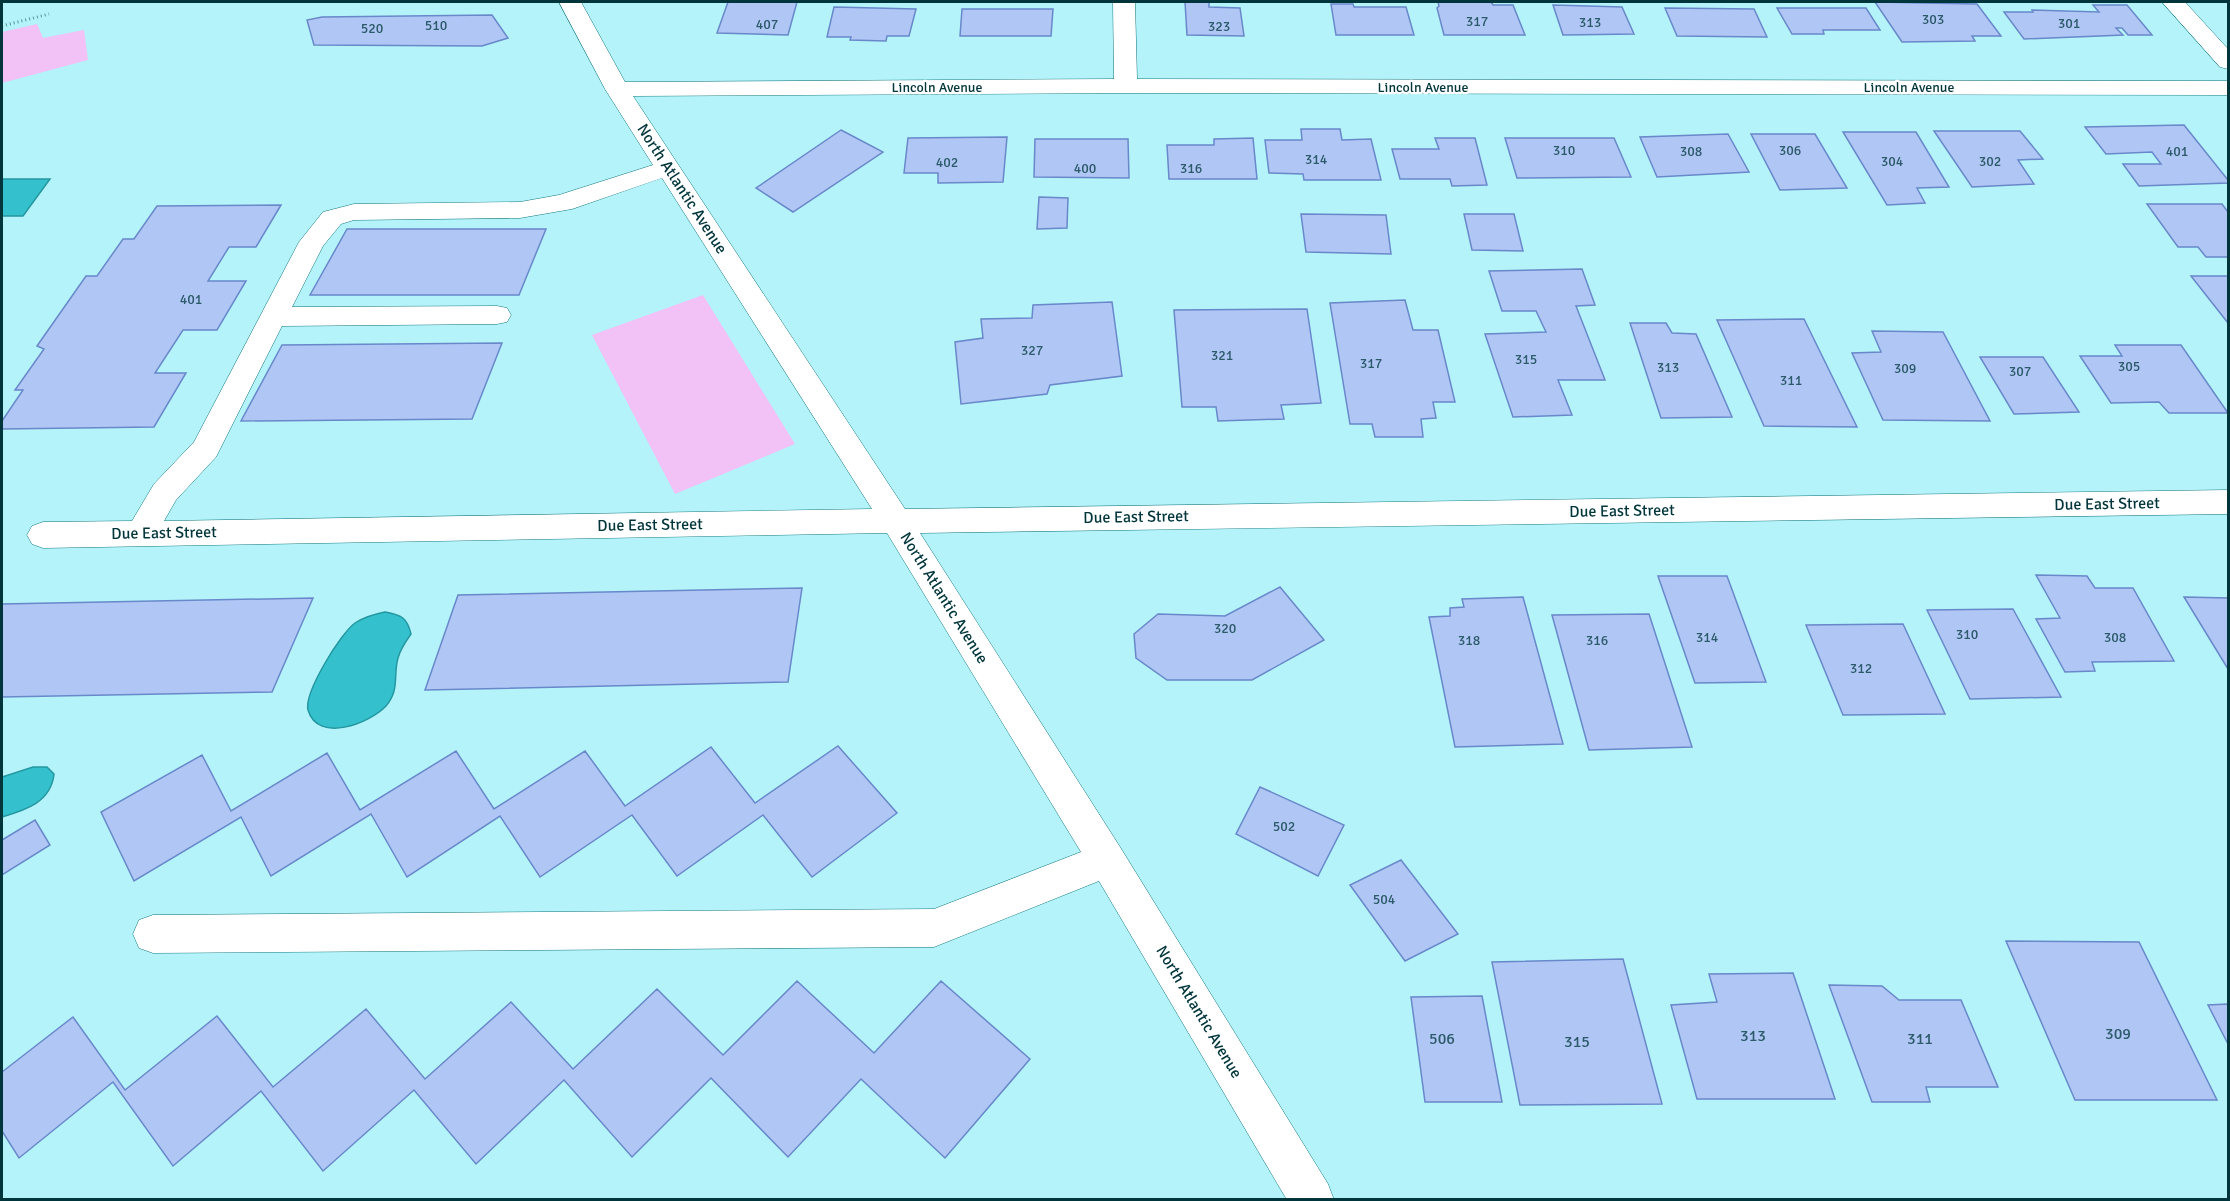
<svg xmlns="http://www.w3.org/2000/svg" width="2230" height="1201" viewBox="0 0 2230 1201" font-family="Signika,sans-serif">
<rect width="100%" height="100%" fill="#b4f3f9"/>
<g fill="#f2c1f6">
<path d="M37,24L43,38L84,30L88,60L2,83V32Z"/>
<path d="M703,295L795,444L675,494L592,335Z"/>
</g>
<g fill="#34c1cd" stroke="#2497a1" stroke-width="1.5">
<path d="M2,179H50L23,216H2Z"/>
<path d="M385,612C401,615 407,617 411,634C406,641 400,650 398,658C393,675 400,690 386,706C370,723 318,744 308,710C304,692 341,633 355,623C364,617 375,614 385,612Z"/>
<path d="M33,767H47L54,774C51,802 26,810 2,817V777Z"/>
</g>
<g fill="#b0c7f5" stroke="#6888ca" stroke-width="1.5">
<path d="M728,2H797L788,35L717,33Z"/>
<path d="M1185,2H1219H1209V7L1240,8L1244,36L1187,35Z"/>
<path d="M1438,2H1491L1493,5H1513L1525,35H1444L1437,8L1439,6Z"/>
<path d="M1875,2L1977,4L2001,36H1972L1975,41L1902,42Z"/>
<path d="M1331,4H1353L1354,7H1406L1414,35H1336Z"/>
<path d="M1553,5L1622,7L1634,34L1563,35Z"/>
<path d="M2093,5H2127L2152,35H2128L2122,28H2116L2123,35L2024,39L2004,12H2033L2032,10L2099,12Z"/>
<path d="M834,7L916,9L909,36H887L886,41L850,40L851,37H827Z"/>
<path d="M1665,8L1754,9L1767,37L1677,36Z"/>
<path d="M1777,8H1866L1880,30H1823L1824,34H1792Z"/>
<path d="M962,9H1053L1051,36H960Z"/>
<path d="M492,15L508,38L482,46L314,45L307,20L322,17Z"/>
<path d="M2184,125L2228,180V183L2139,186L2123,164H2161L2152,152L2106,154L2085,127Z"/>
<path d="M1301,129H1340L1342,140L1371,139L1381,180H1304L1303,174L1269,173L1265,140H1302Z"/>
<path d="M841,130L883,152L793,212L756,188Z"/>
<path d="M1934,131H2020L2043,159L2018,160L2034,184L1972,187Z"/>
<path d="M1843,132H1916L1949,187L1917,188L1925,203L1887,205Z"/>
<path d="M1728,134L1749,172L1657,177L1640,137Z"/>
<path d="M1751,134H1815L1847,188L1780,190Z"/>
<path d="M1007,137L1003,182L938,183V173H904L908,138Z"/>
<path d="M1253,138L1257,179H1169L1167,145H1214V139Z"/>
<path d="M1435,138H1475L1487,185L1452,186L1450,179H1400L1392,149H1439Z"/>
<path d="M1505,138H1614L1631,177L1517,178Z"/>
<path d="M1035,139H1128L1129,178L1034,177Z"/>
<path d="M1039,197L1068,198L1067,228L1037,229Z"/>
<path d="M2147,204H2222L2228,212V257H2206L2198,247H2178Z"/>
<path d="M281,205L256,247H229L208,281H246L217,330H183L155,373H186L154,427L2,429V421L23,390H15L44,349L37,346L86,276H97L123,239H134L157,206Z"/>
<path d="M1301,214L1386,215L1391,254L1306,252Z"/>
<path d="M1464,214H1514L1523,251L1472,250Z"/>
<path d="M347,229H546L519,295H310Z"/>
<path d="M1582,269L1595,305L1576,306L1605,380H1558L1572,415L1513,417L1485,334L1546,332L1536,311H1502L1489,271Z"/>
<path d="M2191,276H2228V323Z"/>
<path d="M1405,300L1413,330H1438L1455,402H1433L1436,418L1421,419L1423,437H1375L1372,424H1350L1330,303Z"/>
<path d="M1112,302L1122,376L1050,385L1047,394L961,404L955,342L983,338L981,319L1032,318L1033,305Z"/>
<path d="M1307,309L1321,403L1281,405L1284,419L1218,421L1216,407H1182L1174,310Z"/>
<path d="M1804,319L1857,427L1764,426L1717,320Z"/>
<path d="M1630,323H1666L1672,333L1696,334L1732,417L1661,418Z"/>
<path d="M1872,331L1943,332L1990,421L1883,420L1852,353L1881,352Z"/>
<path d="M502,343L472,419L241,421L282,345Z"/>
<path d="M2115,345H2181L2228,413H2169L2159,402L2111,403L2080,356H2122Z"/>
<path d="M1980,357H2043L2079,412L2014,414Z"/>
<path d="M2036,575L2087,576L2095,588H2133L2174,661L2092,662L2095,671L2065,672L2036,619L2060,618Z"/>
<path d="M1658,576H1727L1766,682L1695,683Z"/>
<path d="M1280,587L1324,640L1252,680H1167L1136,658L1134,634L1158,614L1225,616Z"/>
<path d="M802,588L788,682L425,690L458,595Z"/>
<path d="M1523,597L1563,744L1455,747L1429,617L1450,616V608L1464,607L1462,599Z"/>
<path d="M2184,597L2228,598V669Z"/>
<path d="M313,598L272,692L2,697V604Z"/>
<path d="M2013,609L2061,697L1970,699L1927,610Z"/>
<path d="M1649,614L1692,747L1589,750L1552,615Z"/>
<path d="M1903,624L1945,714L1843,715L1806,625Z"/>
<path d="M838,746L897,813L812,877L763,815L677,876L632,815L540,877L500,816L407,877L371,814L271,876L241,817L134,881L101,812L202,755L231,811L327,753L360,810L456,751L494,809L585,751L625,806L711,747L755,803Z"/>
<path d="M1260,787L1344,825L1318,876L1236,834Z"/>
<path d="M35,820L50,845L2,875V840Z"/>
<path d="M1401,860L1458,934L1405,961L1350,885Z"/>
<path d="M2006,941L2139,942L2217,1100H2075Z"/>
<path d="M1623,959L1662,1104L1520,1105L1492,962Z"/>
<path d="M1793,973L1835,1099H1697L1671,1005L1717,1002L1709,974Z"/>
<path d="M797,981L874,1053L941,981L1030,1059L945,1158L861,1079L788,1157L711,1078L632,1157L564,1080L476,1164L414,1090L323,1171L261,1091L173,1166L113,1082L19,1158L2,1131V1072L73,1017L125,1090L217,1016L273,1087L366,1009L425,1079L511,1002L573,1069L657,989L723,1055Z"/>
<path d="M1829,985L1882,986L1899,1000H1961L1998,1087H1926L1930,1102H1872Z"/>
<path d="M1482,996L1502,1102H1425L1411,997Z"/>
<path d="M2228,1004V1044L2208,1005Z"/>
</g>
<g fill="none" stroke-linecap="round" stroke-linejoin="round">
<g stroke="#10767e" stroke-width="1">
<g id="minor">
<path d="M559,2H581L625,82L1114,79L1113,2H1135L1137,79L2228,81V95L1126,93L633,96L905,509L2228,490V514L920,533L1120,847L1328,1184L1334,1200H1287L1099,881L934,947L153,953L139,948L133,934L139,920L153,915L934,909L1081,852L887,533L43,548L32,544L27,535L32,526L43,522L132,521L154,484L194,442L299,242L323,212L354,204L520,202L559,195L653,165L605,89ZM662,178L872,509L164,521L176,500L216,457L282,326L497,324L507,322L511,315L507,308L497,306L292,307L323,246L341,224L354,220L520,218L572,209Z"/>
<path d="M2162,2H2185L2228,49V69L2220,67Z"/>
</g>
</g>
<path stroke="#5b959b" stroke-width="3" stroke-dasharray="1 3" stroke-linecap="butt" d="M2,26L49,14"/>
<use href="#minor" fill="#fff" fill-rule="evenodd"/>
</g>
<g text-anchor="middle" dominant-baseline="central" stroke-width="4.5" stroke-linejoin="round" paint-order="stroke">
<g font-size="14" fill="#2c5a6a">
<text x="1933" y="19">303</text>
<text x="1477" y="21">317</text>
<text x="1590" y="22">313</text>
<text x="2069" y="23">301</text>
<text x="767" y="24">407</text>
<text x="436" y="25">510</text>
<text x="1219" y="26">323</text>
<text x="372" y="28">520</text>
<text x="1564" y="150">310</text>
<text x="1790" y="150">306</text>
<text x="1691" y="151">308</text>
<text x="2177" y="151">401</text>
<text x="1316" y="159">314</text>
<text x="1892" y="161">304</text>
<text x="1990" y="161">302</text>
<text x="947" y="162">402</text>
<text x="1085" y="168">400</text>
<text x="1191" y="168">316</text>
<text x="191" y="299">401</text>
<text x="1032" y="350">327</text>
<text x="1222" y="355">321</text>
<text x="1526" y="359">315</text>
<text x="1371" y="363">317</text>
<text x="2129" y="366">305</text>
<text x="1668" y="367">313</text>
<text x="1905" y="368">309</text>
<text x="2020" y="371">307</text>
<text x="1791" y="380">311</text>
<text x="1225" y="628">320</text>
<text x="1967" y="634">310</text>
<text x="1707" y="637">314</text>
<text x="2115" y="637">308</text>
<text x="1469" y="640">318</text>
<text x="1597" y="640">316</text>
<text x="1861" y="668">312</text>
<text x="1284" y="826">502</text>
<text x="1384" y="899">504</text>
</g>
<g font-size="14" fill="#00363b" stroke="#fff">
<text x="937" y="87">Lincoln Avenue</text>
<text x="1423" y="87">Lincoln Avenue</text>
<text x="1909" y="87">Lincoln Avenue</text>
</g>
<g font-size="16" fill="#00363b" stroke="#fff">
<text transform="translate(682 189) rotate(57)">North Atlantic Avenue</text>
<text transform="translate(2107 504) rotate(-1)">Due East Street</text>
<text transform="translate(1622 511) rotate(-1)">Due East Street</text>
<text transform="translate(1136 517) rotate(-1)">Due East Street</text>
<text transform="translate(650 525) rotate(-1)">Due East Street</text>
<text transform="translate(164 533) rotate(-1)">Due East Street</text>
<text transform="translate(944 598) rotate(58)">North Atlantic Avenue</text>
<text transform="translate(1199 1012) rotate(59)">North Atlantic Avenue</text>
</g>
<g font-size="16" fill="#2c5a6a">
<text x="2118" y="1034">309</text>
<text x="1753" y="1036">313</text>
<text x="1442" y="1039">506</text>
<text x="1920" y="1039">311</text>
<text x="1577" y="1042">315</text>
</g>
</g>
<rect width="2230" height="1201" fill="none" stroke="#00363b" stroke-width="6"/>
</svg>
